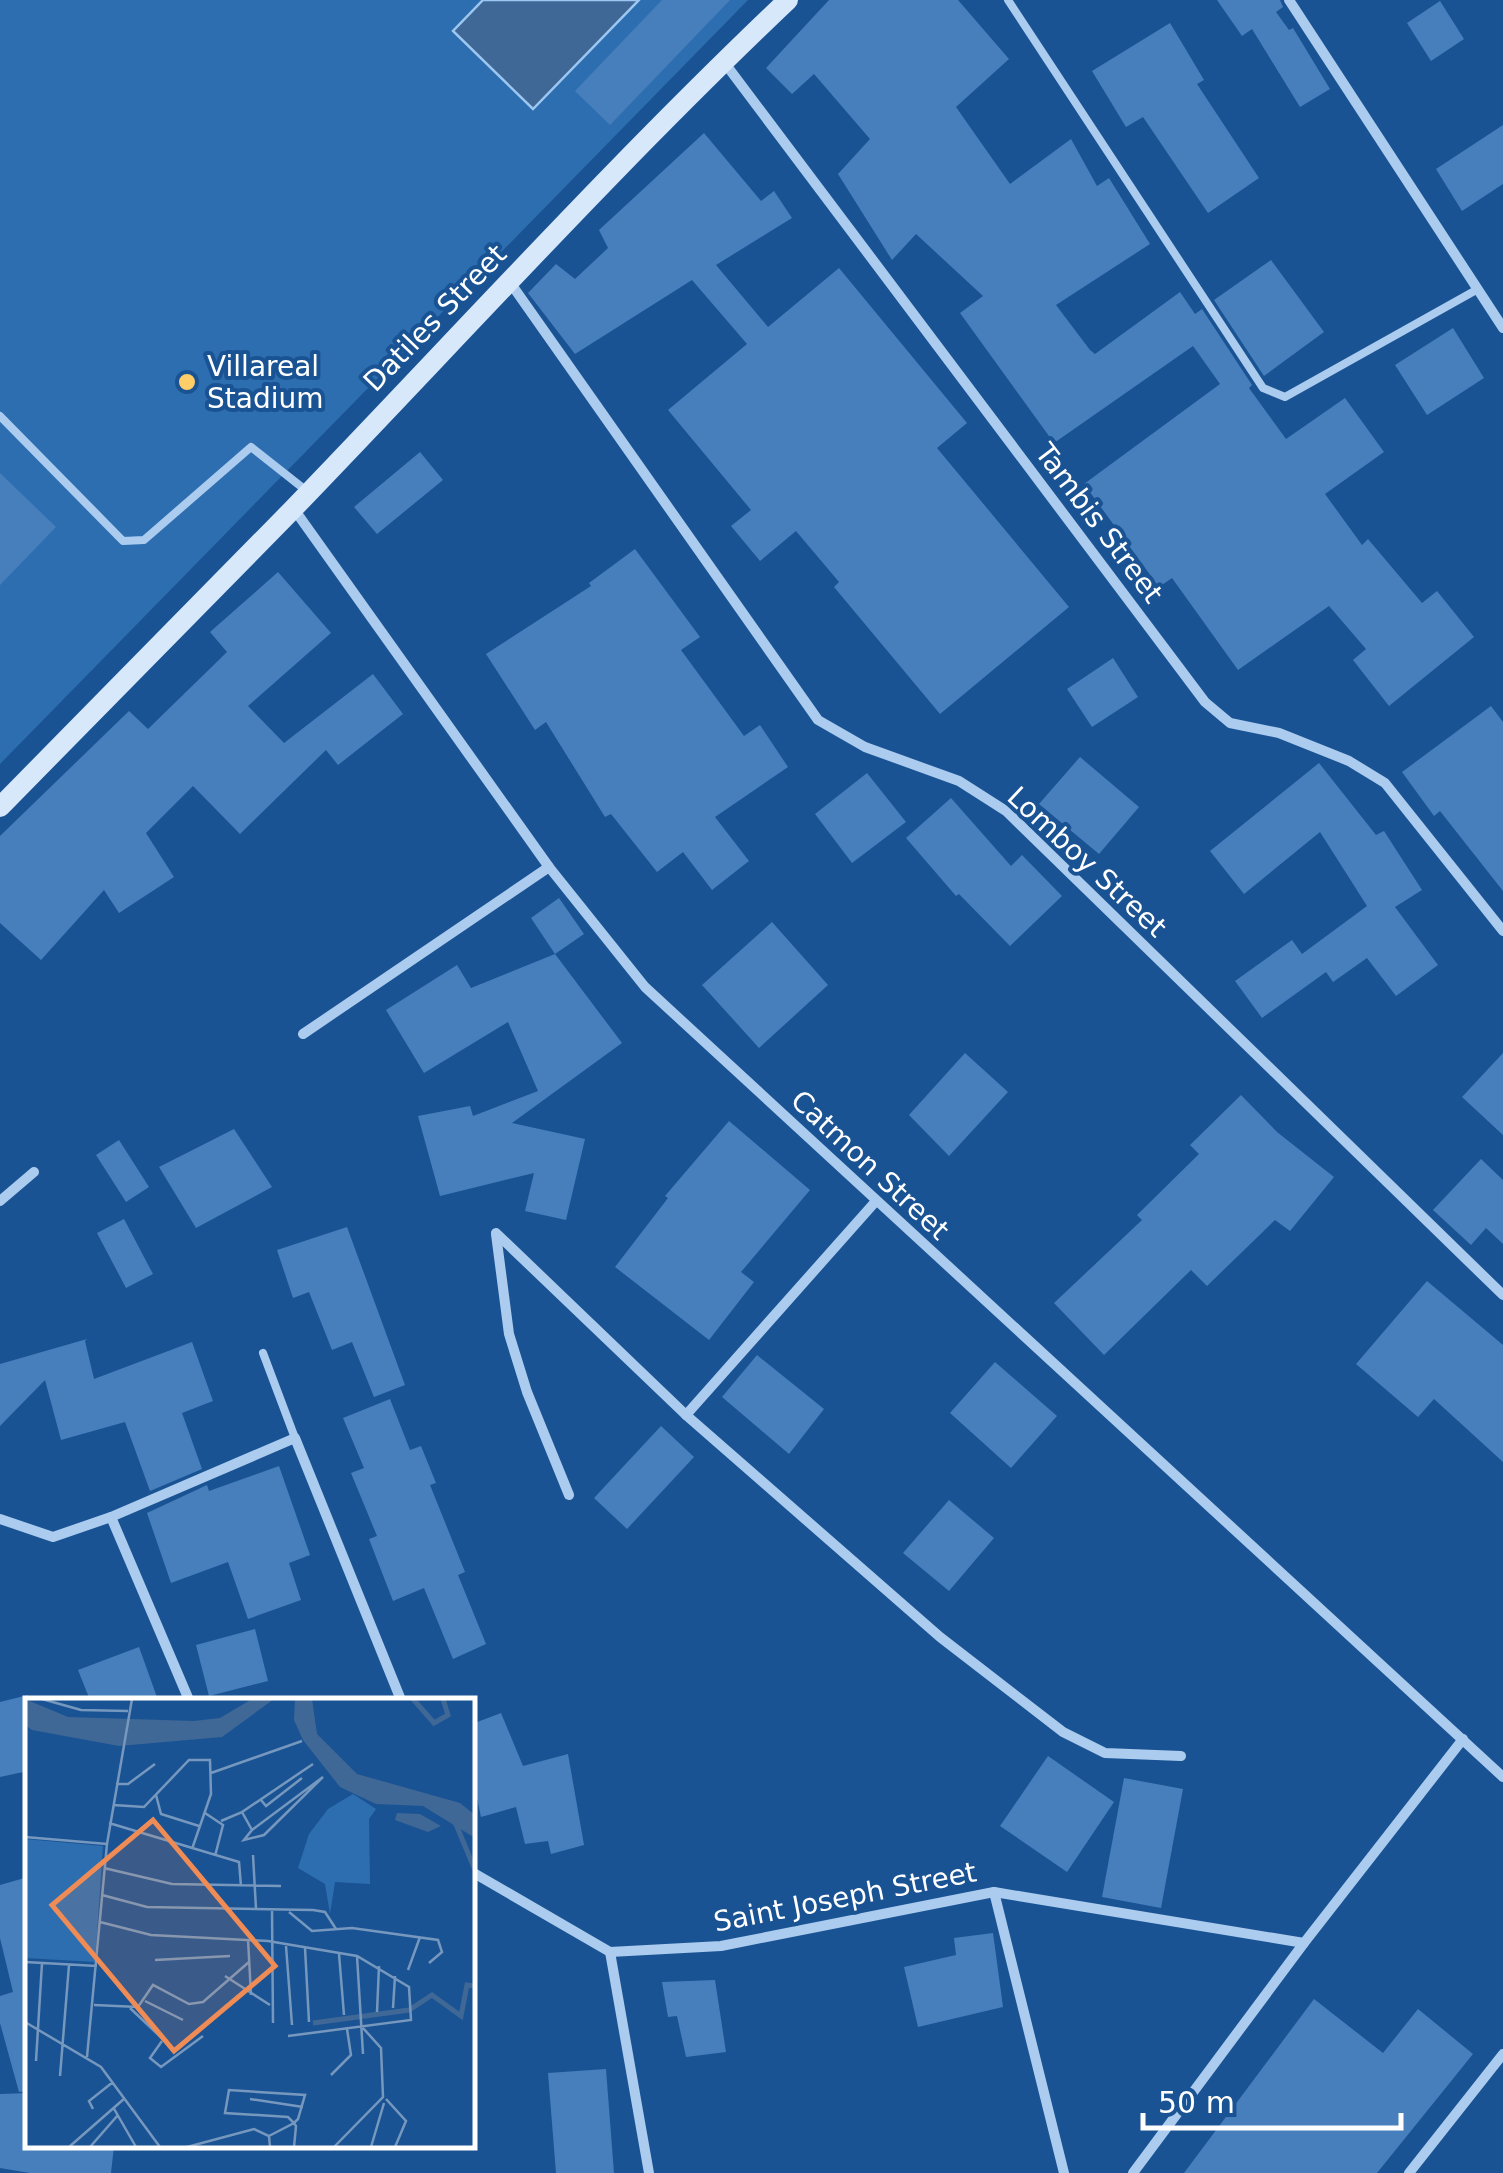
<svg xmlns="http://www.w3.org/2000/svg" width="1503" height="2173" viewBox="0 0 1503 2173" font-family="'DejaVu Sans',sans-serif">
<rect width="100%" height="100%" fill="#1a5393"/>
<path fill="#2d6eb1" d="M0,0H748L0,764Z"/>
<path fill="#3f6896" stroke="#9dc7f1" stroke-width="2.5" d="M483,0H639L533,109L453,31Z"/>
<g fill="#477fbc">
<path d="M662,0H730L610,125L575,91Z"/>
<path d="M829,0H958L1009,59L956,107L1010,184L1071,139L1097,186L1109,178L1150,244L1056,305L1090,350L1095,354L1180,292L1195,314L1202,309L1252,385L1249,388L1286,439L1345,398L1384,452L1325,494L1362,545L1368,539L1422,603L1437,591L1474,637L1389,706L1353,660L1366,649L1329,606L1238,670L1172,578L1159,587L1084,484L1220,384L1193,346L1054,443L960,313L983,296L916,234L892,260L838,174L870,139L814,74L792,94L766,68Z"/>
<path d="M1217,0H1280L1283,7L1276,12L1289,30L1293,28L1330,89L1300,107L1252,29L1242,36Z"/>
<path d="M1440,1L1464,39L1431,61L1407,23Z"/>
<path d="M1170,23L1204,80L1197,84L1259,178L1208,213L1143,117L1126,127L1092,71Z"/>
<path d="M1503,125V184L1462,211L1436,169Z"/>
<path d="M704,133L761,201L774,191L792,218L716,265L768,327L839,268L967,423L937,448L1069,607L940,714L834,587L839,582L796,531L760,561L731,526L751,510L668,410L747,344L692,280L575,354L528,293L556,264L575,279L608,248L599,230Z"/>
<path d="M1271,260L1324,332L1264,376L1214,300Z"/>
<path d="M1453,328L1484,378L1427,415L1395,365Z"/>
<path d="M420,452L443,480L377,534L354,507Z"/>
<path d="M0,473L56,527L0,585Z"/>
<path d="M635,549L700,637L681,650L744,736L760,725L788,767L715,817L749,861L712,890L683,852L657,872L611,814L605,817L546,722L535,730L486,654L591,586L589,583Z"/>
<path d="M278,572L331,633L248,706L284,743L373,674L403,714L338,765L326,750L240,834L193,786L146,833L174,877L119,913L104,890L41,960L0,923V836L129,711L148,729L227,652L210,632Z"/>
<path d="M1113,658L1138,697L1092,727L1067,689Z"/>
<path d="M1491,706L1503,722V891L1440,811L1434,816L1402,772Z"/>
<path d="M1080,757L1139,807L1099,854L1039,804Z"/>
<path d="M1319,763L1376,835L1384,831L1422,890L1395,907L1438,965L1396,996L1367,958L1333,982L1326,972L1262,1018L1235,981L1292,940L1302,954L1367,906L1320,832L1244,894L1210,851Z"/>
<path d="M867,773L906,822L852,863L815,814Z"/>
<path d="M951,798L1011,866L1022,855L1062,896L1010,946L959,894L956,896L906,838Z"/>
<path d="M559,898L584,934L555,954L531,918Z"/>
<path d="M772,922L828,985L759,1048L702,985Z"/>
<path d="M555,954L622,1043L512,1123L585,1139L566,1220L525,1211L534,1173L440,1196L418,1116L470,1106L473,1116L538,1091L508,1022L424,1073L386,1010L457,965L471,988Z"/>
<path d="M965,1053L1008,1092L949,1156L909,1115Z"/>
<path d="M1503,1053V1135L1462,1097Z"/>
<path d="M1241,1095L1277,1132L1334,1177L1290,1231L1275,1220L1207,1286L1191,1270L1104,1355L1054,1303L1142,1220L1137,1215L1199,1154L1190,1145Z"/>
<path d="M729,1121L810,1190L741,1272L754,1282L709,1340L615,1267L668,1198L665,1196Z"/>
<path d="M234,1129L272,1187L196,1228L159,1167Z"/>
<path d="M119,1140L149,1187L126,1202L96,1155Z"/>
<path d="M1481,1159L1503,1180V1244L1486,1228L1471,1245L1433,1210Z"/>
<path d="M124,1219L153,1274L126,1288L97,1233Z"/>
<path d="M347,1227L405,1385L374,1397L352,1342L332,1350L309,1292L293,1298L277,1250Z"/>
<path d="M1427,1281L1503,1345V1462L1434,1399L1418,1417L1356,1364Z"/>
<path d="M87,1339L85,1341L94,1379L192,1342L213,1401L182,1413L202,1469L150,1491L125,1422L61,1440L45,1380L0,1426V1364Z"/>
<path d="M757,1355L824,1409L789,1454L722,1397Z"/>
<path d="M995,1362L1057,1416L1011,1468L950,1413Z"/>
<path d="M390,1399L410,1450L421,1446L436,1483L430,1485L465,1572L458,1575L486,1644L453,1659L424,1588L393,1601L369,1539L377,1536L351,1473L364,1468L343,1418Z"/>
<path d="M661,1426L694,1457L627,1529L594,1498Z"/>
<path d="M279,1466L310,1555L289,1563L301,1600L248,1619L228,1562L171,1583L147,1513L207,1485L209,1491Z"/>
<path d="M949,1500L994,1538L949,1591L903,1553Z"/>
<path d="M255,1629L268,1681L209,1696L196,1645Z"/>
<path d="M139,1647L158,1700H90L78,1670Z"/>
<path d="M28,1695V1771L0,1777V1702Z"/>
<path d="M501,1713L523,1766L568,1754L584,1845L551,1854L548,1841L525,1844L516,1807L481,1817L472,1774V1724Z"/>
<path d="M1048,1756L1114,1802L1067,1872L1000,1826Z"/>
<path d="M1124,1778L1183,1789L1161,1908L1102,1897Z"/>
<path d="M28,1877V2091L19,2092L0,2023V1996L13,1992L0,1938V1885Z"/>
<path d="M993,1933L1003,2007L918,2027L904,1967L956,1955L954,1938Z"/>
<path d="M715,1980L726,2052L686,2057L677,2016L668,2017L662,1982Z"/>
<path d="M1314,1999L1383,2053L1418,2009L1473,2054L1377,2173H1184Z"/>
<path d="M606,2069L614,2173H556L548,2073Z"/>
<path d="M28,2093V2146H114L111,2173H30L0,2168V2094Z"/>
</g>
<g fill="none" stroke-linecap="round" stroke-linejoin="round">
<g stroke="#abccef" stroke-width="8">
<path d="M1008,0L1263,388L1285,397L1478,289"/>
<path d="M0,416L123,541L144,540L251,447L308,492"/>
<path d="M263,1353L295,1438"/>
</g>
<g stroke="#abccef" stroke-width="10">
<path d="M1289,0L1503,328"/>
<path d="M724,62L1205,702L1230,723L1279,733L1349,761L1385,783L1503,931"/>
<path d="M509,281L818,720L865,747L959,781L1006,811L1503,1295"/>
<path d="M294,509L549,867L645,987L1503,1777"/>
<path d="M303,1034L549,867"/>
<path d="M0,1201L34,1172"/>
<path d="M496,1233L686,1415L940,1637L1063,1732L1105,1753L1181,1756"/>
<path d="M496,1234L509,1334L527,1392L569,1495"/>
<path d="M686,1415L876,1201"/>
<path d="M111,1517L189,1700"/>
<path d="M0,1519L53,1537L111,1517L295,1438L401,1700"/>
<path d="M472,1872L610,1952L721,1946L994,1892L1304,1943"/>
<path d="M994,1892L1064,2173"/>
<path d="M610,1952L649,2173"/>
<path d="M1133,2173L1304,1943L1463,1739"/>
<path d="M1409,2173L1503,2054"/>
</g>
<path stroke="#d8e8fb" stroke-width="20" d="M0,807C97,708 195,610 292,510C457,339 616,163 788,0"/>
</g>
<circle fill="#ffce69" stroke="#1a5393" stroke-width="4" cx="187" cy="382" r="10"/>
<g text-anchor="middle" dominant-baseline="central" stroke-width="8" stroke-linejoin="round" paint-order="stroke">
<g font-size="28" fill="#fff" stroke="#1a5393">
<text transform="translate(435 318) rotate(-46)">Datiles Street</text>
<text transform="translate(1099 523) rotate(53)">Tambis Street</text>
<text transform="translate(1087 862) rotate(43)">Lomboy Street</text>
<text transform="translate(870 1165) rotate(43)">Catmon Street</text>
<text transform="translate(845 1897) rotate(-11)">Saint Joseph Street</text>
</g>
<g font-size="28" fill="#fff" stroke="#1a5393" text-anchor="start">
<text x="207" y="366">Villareal<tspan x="207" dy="32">Stadium</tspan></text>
</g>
</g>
<g transform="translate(25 1698)">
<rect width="450" height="450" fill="#1a5393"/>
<path d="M328,96L351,111L344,121L345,186L310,184L305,216L300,186L273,170L284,136L303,111ZM0,141L78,148L70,264L0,260Z" fill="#2d6eb1"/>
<path d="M0,1L43,19L169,23L195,20L227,1H249L197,39L94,48L7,32L0,27ZM270,1H287L292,36L332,76L435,105L450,117V140L398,108L351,106L315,89L278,42L269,22ZM372,115L395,116L416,128L403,134L370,122Z" fill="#3f6896"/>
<path fill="none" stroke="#3f6896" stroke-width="5" d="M388,1L409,25L423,17L418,1M430,124L450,172M288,325L384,312L407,297L436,318L442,287L450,288"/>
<path fill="none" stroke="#7698be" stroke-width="2.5" d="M17,1L56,12L103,13M186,75L277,43M298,79L239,137L219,142L227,132ZM91,86H103L130,66M131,97L136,116L174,128M236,102L241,108L277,80M88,107L119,109L164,62H185L186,96L167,151M217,114L288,66M180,115L198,127L190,158M196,123L217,114L227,132M84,125L214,164L216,188M0,139L82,146M228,157L231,211M79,170L147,186L256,188M77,197L122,209L288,212L300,214L311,231M247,213L248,325M264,214L287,233L327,230L413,242L417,254L404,265M75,224L126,237L243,243L332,258L384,289L386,322L263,338M223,241L226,297M261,248L267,327M280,250L284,324M314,256L319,317M332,258L338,356M130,262L205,258M0,264L72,268M383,272L395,239M200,278L245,307M120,303L158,322M69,307L113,309L128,287L164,306L178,304L224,264M105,310L144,347M368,310L370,278M352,314L354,268M0,324L76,369L135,449M137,343L125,360L136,369L178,338M62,359L82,146L107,1M11,363L17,265M306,377L326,357L322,331M35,378L44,267M225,401L278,409M361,401L381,423L370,449M88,409L111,449M68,411L64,403L88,384M244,438L269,425L273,421L280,397L204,392L200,415L263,419L269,425L271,428L269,449M44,449L100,400M65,449L93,417M162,449L229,431L244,438L245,449M309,449L358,399L356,350L338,330M346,449L359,405"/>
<path fill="#ef8b55" fill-opacity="0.15" stroke="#ef8b55" stroke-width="5" d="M128,122L250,268L149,353L27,207Z"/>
<rect width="450" height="450" fill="none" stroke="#fff" stroke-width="5"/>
</g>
<path d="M1143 2113v15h258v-15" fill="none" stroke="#ffffff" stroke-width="5"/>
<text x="1158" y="2113" font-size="30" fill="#ffffff" stroke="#1a5393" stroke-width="8" paint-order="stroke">50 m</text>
</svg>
